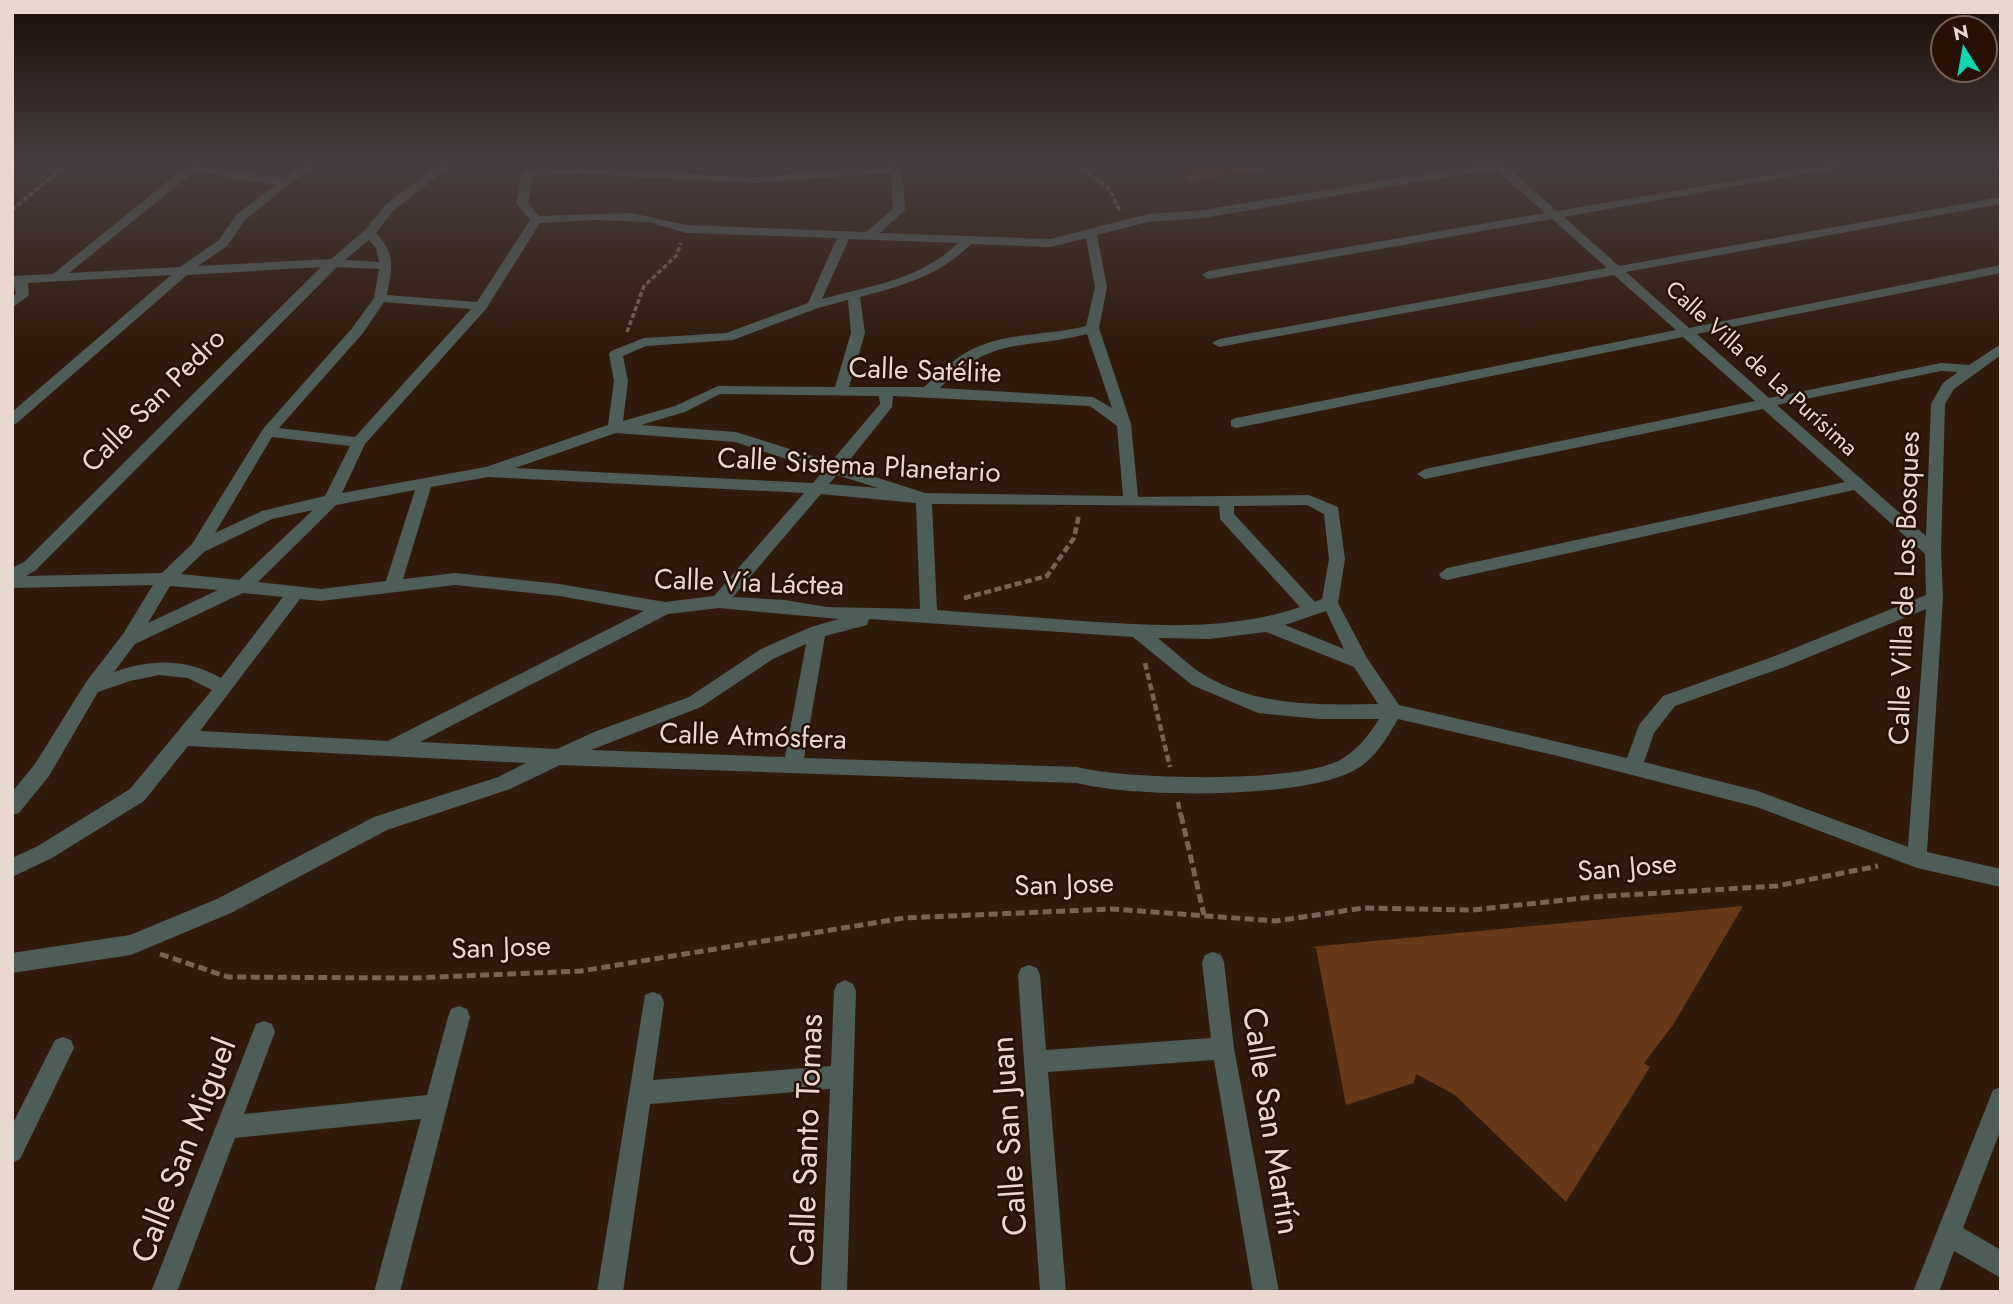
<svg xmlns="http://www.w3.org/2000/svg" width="2013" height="1304" viewBox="0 0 2013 1304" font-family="Jost,sans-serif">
<rect width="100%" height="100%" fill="#301a0c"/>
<g fill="#683918">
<path d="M1185,164H1296L1187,181Z"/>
<path d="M1743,906L1673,1025L1644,1063L1650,1067L1566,1202L1455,1095L1416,1074L1414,1083L1346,1105L1316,948L1311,947Z"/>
</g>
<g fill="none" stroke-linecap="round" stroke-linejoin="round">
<g stroke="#776357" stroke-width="3.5" stroke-dasharray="5 2.5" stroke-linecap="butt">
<path d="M1076,164L1109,189L1120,211"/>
<path d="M12,210L67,164"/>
<path d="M627,332L644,286L676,256L681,243"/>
</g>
<g stroke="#776357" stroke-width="4.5" stroke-dasharray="7 3.5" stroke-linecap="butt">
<path d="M964,598L1047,576L1074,538L1079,515"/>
<path d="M1145,663L1170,767"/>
<path d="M1178,802L1181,817"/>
</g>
<g stroke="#776357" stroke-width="5" stroke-dasharray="9 4.5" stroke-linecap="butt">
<path d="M1181,815L1204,915"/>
<path d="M160,954L228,977L414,978L581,971L904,918L1112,909L1276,921L1363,908L1473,910L1592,897L1777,886L1878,866"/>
</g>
<g fill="#4f5d59" fill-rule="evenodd">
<path d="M189,164L284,178L302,164H315L245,220L227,246L198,266L331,259L365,230L385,205L440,164H453L393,211L376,233C396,255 392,267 387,295L477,302L530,220L516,203L522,173L528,170L582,168L755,177L902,164L905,210L880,233L1050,239L1148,214L1203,210L1481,164H1508L1507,167L1557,211L1832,164H1859L1564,217L1619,266L2001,197V204L1626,272L1689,328L2001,265V273L1697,334L1769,398L1941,363L1969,365L2001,344V355L1954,389L1945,404L1941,552L1943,598L1927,852L2001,869V887L1917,868L1757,807L1558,756L1398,719C1387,739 1373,761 1353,771C1300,799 1135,798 1077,783L560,765L510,789L387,830L231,913L131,955L12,973V953L130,935L217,899L374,817L498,777L526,763L188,746L144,801L52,858L12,877V858L38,846L130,789L212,690L188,678L159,675L130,681L98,692L49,776L19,813L12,815V792L35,764L86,682L123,634L153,585L12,588V568L24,562L321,267L187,275L17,423L12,425V412L171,275L28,283L29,295L12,308V297L16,294L12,276L53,274ZM1496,169L1545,213L1208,271L1202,275L1208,279L1552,219L1607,268L1219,339L1212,343L1219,347L1614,275L1676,330L1236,418L1231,420V426L1236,428L1683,337L1755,401L1425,469L1417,474L1425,479L1763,409L1845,482L1447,568L1439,574L1441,578L1447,580L1854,490L1925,554L1926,595L1775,656L1663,696L1639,725L1627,758L1399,705L1367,658L1338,603L1345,559L1338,507L1309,495L1138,497L1131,424L1099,328L1107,287L1097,235L1148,222L1203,218ZM196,170L245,181L276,185L237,214L219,240L180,267L69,273ZM891,173L893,209L866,232L687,225L631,213L539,216L528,203L533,176L582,174L755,183ZM593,220L650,222L686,233L837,238L808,303L726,333L644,338L611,351L609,354L614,381L608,425L486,467L342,493L365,444L486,309L540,223ZM1086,238L1095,287L1086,326C1047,336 1002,332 967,352C951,361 938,375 924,387H849L865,333L860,297C904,285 939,276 971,244L1050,247ZM849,239L958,243C922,279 870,286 822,299ZM369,240L376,248L379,262L345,260ZM337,267L379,269L374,298L353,327L263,429L192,544L162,573L26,576L36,570ZM848,300L851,333L835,387L718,386L675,406L623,421L628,381L623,356L646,346L733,340L818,308ZM384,302L471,309L355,437L279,428L363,333ZM1087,334L1112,408L1093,397L940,388C995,334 1021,351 1087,334ZM1941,371L1958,372L1943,383L1931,404L1926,536L1777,405ZM720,394L879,396L880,404L831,462L736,432L641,425L685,412ZM893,396L1090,406L1117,426L1123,496L925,493L844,467L892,407ZM616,433L735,442L823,471L813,483L515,468ZM272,437L350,446L325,496L262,511L215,533ZM837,475L878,488L829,484ZM488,477L804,493L714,596L665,602L559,584L455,573L403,579L431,487ZM415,490L386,581L321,589L258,582L336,505ZM821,494L916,503L920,609L827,607L785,600L733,597ZM932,504L1219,506L1220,519L1300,607C1229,631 1156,626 1082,621C1034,617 986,614 937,610ZM1307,505L1324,514L1329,559L1322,599L1315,602L1234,514V506ZM313,510L239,580L181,574L204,552L272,519ZM455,585L559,596L644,611L388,741L200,731L300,599L321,601ZM170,586L218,590L148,623ZM243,593L283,597L221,678C185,658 152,659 114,672L135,644ZM719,608L839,619L811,627L761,649L689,697L594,732L557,749L420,742L668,614ZM1926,609L1908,847L1758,791L1644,762L1654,733L1675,706L1787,666ZM1326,611L1344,649L1285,625ZM869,619L1133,637L1192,685L1258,713L1320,719H1379C1369,735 1356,752 1338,761C1293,783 1128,780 1077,767L804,758L825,636L867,625ZM1266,632L1354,667L1378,704C1319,705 1258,707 1204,675C1188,665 1173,650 1158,638L1209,639ZM806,644L785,757L591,750L701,707L773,659Z"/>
<path d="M1213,952L1221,955L1224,962L1234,1048L1279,1292H1253L1214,1060L1048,1072L1066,1292H1040L1018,975L1021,968L1029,965L1037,968L1040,975L1046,1050L1211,1038L1202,962L1205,955Z"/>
<path d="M845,980L853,984L856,991L847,1292H821L830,1089L650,1104L623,1292H597L645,995L653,992L661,995L664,1003L653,1080L831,1066L834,991L837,984Z"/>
<path d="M459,1006L467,1009L470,1017L400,1292H374L421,1119L235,1138L177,1292H151L256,1024L264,1021L272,1024L275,1032L244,1114L427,1095L448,1017L451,1009Z"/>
<path d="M63,1037L71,1040L74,1048L20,1159L12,1163V1125L55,1040Z"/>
<path d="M2001,1087V1129L1963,1228L2001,1250V1278L1954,1251L1939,1292H1913L1993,1090Z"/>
</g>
</g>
<linearGradient id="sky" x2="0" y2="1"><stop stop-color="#1a0e07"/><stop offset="0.47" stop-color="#483e40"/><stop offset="1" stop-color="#483e40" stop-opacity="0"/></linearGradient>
<rect width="2013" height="347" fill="url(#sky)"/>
<g text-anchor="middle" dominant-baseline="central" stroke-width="5" stroke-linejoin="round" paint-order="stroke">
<g font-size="23" fill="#e8d8cf" stroke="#261104">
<text transform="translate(1762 368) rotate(42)">Calle Villa de La Purísima</text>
</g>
<g font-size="28" fill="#e8d8cf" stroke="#261104">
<text transform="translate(925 370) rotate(2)">Calle Satélite</text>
<text transform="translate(153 400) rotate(-45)">Calle San Pedro</text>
<text transform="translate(859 465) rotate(3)">Calle Sistema Planetario</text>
<text transform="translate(749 582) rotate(2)">Calle Vía Láctea</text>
<text transform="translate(1904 588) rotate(-88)">Calle Villa de Los Bosques</text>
<text transform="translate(753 736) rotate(2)">Calle Atmósfera</text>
<text transform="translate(1627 867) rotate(-5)">San Jose</text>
<text transform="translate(1064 884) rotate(-2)">San Jose</text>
<text transform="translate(501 947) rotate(-2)">San Jose</text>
</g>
<g font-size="33" fill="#e8d8cf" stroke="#261104">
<text transform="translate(1272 1121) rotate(81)">Calle San Martín</text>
<text transform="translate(1008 1136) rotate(-94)">Calle San Juan</text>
<text transform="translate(806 1140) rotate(-88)">Calle Santo Tomas</text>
<text transform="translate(183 1150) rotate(-69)">Calle San Miguel</text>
</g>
</g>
<rect width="2013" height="1304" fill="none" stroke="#e8d8cf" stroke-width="28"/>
<g transform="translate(1964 49) rotate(349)"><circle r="33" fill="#261104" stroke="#746155" stroke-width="2"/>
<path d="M0-5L12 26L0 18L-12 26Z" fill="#12d5b4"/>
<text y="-10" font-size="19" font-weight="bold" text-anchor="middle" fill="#e8d8cf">N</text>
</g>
</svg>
